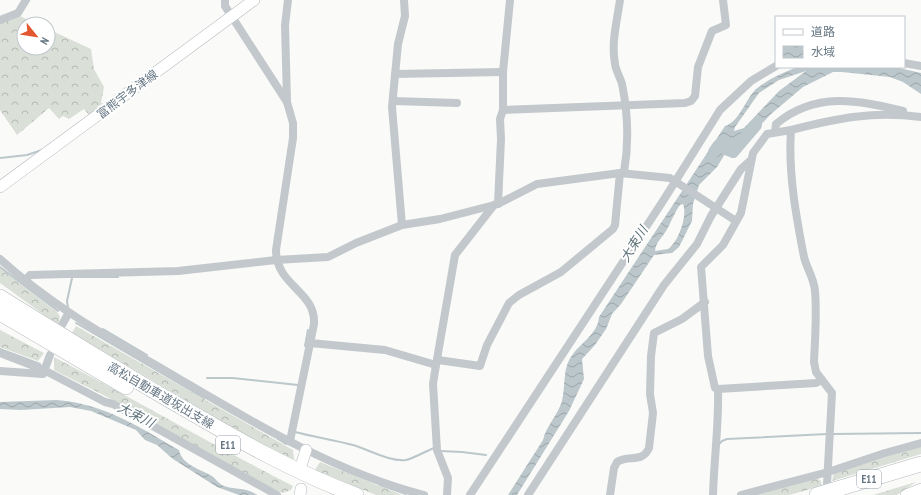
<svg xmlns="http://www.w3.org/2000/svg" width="921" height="495" viewBox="0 0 921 495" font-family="'PT Sans Narrow','Noto Sans JP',sans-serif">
<defs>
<pattern id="forest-crowns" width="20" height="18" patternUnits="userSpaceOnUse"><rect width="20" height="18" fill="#dadfd7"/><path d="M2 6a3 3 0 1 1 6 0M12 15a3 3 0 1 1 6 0" fill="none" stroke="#b4b9b4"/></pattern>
<pattern id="water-waves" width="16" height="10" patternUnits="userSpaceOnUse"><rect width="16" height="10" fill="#bbc7cb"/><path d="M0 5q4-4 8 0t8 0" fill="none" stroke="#9ca6aa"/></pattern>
</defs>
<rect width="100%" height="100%" fill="#fafaf8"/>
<g fill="url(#forest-crowns)">
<path d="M20,16L37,24H24V48H48V29L91,49L94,69L104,87L101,103H103L90,116L84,109L69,119L63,116L59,119L49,108L17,135L0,110V23Z"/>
<path d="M0,268L57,312L60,317L58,325L0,283Z"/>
<path d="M76,326L293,450L294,460L240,432L72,333Z"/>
<path d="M0,330L44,353L38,361L0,347Z"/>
<path d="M54,357C134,399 212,445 293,486L291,490L283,493L266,486L121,404L54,370Z"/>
<path d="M921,446V454L832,481L834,473Z"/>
<path d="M320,462L402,495H376L315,470Z"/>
<path d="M817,478L821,481L822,486L789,495H752Z"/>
<path d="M916,482L897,495H873Z"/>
</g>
<g fill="url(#water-waves)" fill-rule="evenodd">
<path d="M797,67H895L921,73V94L903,82L890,77L842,72H833L803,87L771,114L752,134L736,141L728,149L717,167L699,185L693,204L692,221L679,247L672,253L654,255L621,304L612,314L606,329L595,345L582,359L584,379L569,411L517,495H508L543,440C546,426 558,415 562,401C566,384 562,368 573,354C582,342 598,333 599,317C641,253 683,190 725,126C740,121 745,100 756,89C768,79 783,73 797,67ZM806,71L779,91L744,128L734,131L735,127L759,93L779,80ZM683,204C688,215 678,243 668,249C664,250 659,250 655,251C656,242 661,239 666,231C671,223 674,213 680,205Z"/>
<path d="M57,400C105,404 139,427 179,450C182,465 200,469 212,476C216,479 219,484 224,486C236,490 246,487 257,495H239L217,487L173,459L157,445L145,440L136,430L91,411L70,407L21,410L0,409V402Z"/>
</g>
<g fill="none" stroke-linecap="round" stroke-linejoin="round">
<g stroke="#bbc7cb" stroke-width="2">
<path d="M0,158L27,155L42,150"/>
<path d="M0,267L58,311"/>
<path d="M72,277H118"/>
<path d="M68,308L67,301L72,278"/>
<path d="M76,323L204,398"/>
<path d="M103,329L147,355"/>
<path d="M305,346L308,330"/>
<path d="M0,349L40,364"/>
<path d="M207,378H233L298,385"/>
<path d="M295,432C314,437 334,440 353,445C367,449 390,462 406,460C412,459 426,451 434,448"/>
<path d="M833,434L921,433"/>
<path d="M278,439L286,444"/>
<path d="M719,444L722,441L727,439L827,434"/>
<path d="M440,451L462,452L486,455"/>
<path d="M380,485L406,494"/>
</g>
<path stroke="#bbc7cb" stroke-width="12" d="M714,152L718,146L733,152L756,125"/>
<g stroke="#b3babf" stroke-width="12">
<g id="secondary">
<path d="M0,187L254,0"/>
<path d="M302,463L306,450"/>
<path d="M300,495L301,489"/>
<path d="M906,495L921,489"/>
</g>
</g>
<g stroke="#b4b9bd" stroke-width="16">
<g id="highway">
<path d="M0,297C61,335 122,373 185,409C240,441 296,473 356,495"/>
<path d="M0,313L126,387"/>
<path d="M817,495L921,464"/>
</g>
</g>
<g stroke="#c3c8cc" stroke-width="8">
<path d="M225,0V6L287,102L293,123V138L276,250C276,286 316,291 314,324L290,441"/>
<path d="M620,0C617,21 611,43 615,64C616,71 620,77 622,84C628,113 629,143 624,172"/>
<path d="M0,20L18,13L26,0"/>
<path d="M904,63L921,66"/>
<path d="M395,74L503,72"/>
<path d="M393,101L457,103"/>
<path d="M287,102L285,25L288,0"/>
<path d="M503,110L685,103L691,101L695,96L698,67L712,31L726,25L723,0"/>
<path d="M775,132L776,124C816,91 857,100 903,111"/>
<path d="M498,204L501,139L500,119L503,110V72L510,0"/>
<path d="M402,225L392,107L398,44L405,16L404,0"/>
<path d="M0,259C54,308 113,340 176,377C254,423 335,472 424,495"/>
<path d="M24,281L30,275L178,271L276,260L328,257L356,243L402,225L440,219L498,204L537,184L620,173L670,178L736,221"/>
<path d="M62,325L68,314"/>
<path d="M310,343L385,350L436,365"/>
<path d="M0,353L44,370L105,402L113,404L277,495"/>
<path d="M438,360L480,366L487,345L509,303L519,295L561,272L613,229L615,225L620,173"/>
<path d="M0,371L43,374L50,355"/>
<path d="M718,389L816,383L822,380"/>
<path d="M827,484L832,393L816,372L814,362C815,339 817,314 815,291C814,278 807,269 804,257C796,216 788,172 791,130C838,118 872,111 921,117"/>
<path d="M447,495L448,478L437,450L433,384L436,365L455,255L494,205"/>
<path d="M470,495L663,201L720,110L751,81L776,66"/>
<path d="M528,495L664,285L697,244L711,216L741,169L751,160"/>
<path d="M610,495L614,468L617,462C628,454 642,464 649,448L653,413L650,394L651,356L654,333L682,319L705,302"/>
<path d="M713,495C714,460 719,424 718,389L715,388L708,356L701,267L723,245L741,213L753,153L767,134L791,130"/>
<path d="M741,495L828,472L885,453L921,443"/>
</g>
<use href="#secondary" stroke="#fff" stroke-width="11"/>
<use href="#highway" stroke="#fff" stroke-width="15"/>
</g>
<g text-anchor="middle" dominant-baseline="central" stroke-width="4" stroke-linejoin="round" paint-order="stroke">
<g fill="#fff" stroke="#939fa8" stroke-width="1">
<rect x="216" y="436" width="24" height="18" rx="3"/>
<rect x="857" y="470" width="24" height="18" rx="3"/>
</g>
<g font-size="11" font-weight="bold" fill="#657683">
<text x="228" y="445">E11</text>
<text x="869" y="479">E11</text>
</g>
<g font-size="12" fill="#657683" stroke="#fff">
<text transform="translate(127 94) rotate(-37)">富熊宇多津線</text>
<text transform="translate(161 395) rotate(30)">高松自動車道坂出支線</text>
</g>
<g font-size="13" font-style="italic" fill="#60757c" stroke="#fff">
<text transform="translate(634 244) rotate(-58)">大束川</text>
<text transform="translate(136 415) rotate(27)">大束川</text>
</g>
</g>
<rect x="775" y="16" width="130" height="52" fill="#ffffff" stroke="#c1c8cd"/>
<rect x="783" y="29" width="20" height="6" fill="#ffffff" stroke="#c1c8cd"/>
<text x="811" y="36" font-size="12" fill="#657683">道路</text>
<rect x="783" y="46" width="20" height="12" fill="url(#water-waves)" stroke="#c1c8cd"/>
<text x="811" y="56" font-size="12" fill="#657683">水域</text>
<g transform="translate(36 36) rotate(120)"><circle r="19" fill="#ffffff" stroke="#c1c8cd"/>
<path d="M0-3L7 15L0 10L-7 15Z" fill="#e4572e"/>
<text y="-6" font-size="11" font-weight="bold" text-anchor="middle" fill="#657683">N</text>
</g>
</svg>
